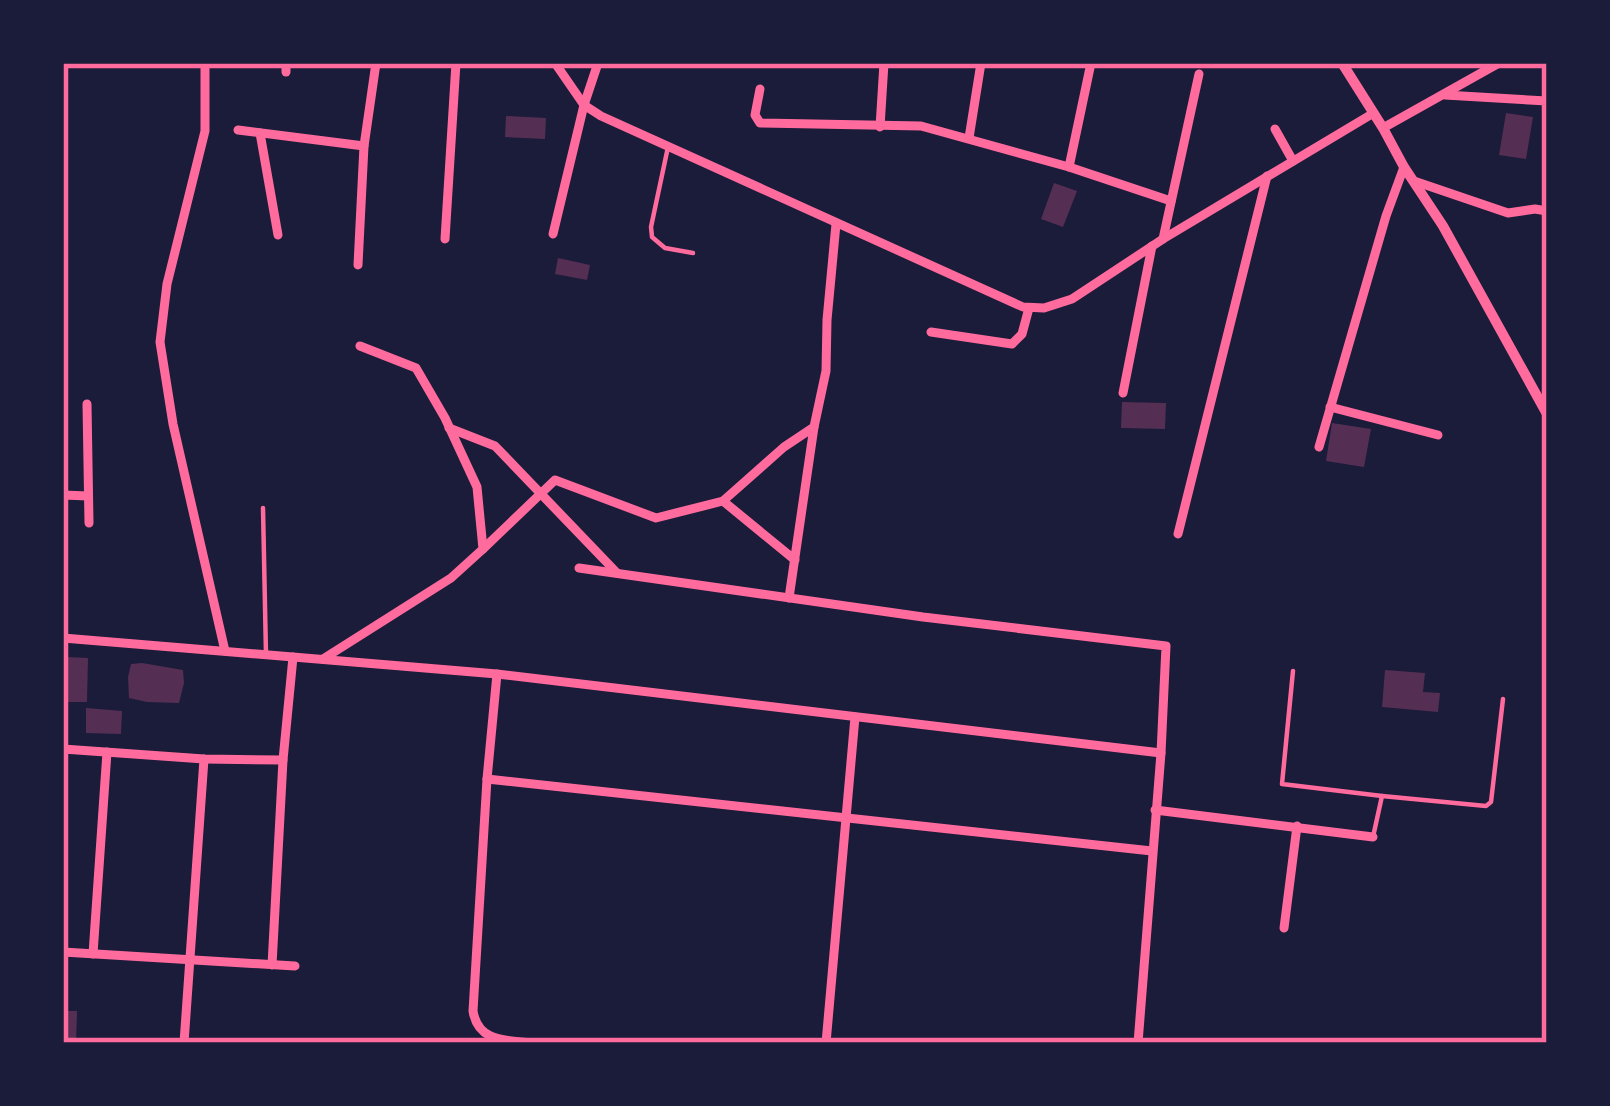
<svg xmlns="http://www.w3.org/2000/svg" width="1610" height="1106" viewBox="0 0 1610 1106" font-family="'Titillium Web',sans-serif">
<rect width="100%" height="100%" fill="#1b1b3a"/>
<g fill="#542f53">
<path d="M1506,113L1533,117L1526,159L1499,155Z"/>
<path d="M506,116L546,118L545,139L505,137Z"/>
<path d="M1054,183L1077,191L1063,227L1041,219Z"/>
<path d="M558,258L590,265L587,280L555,274Z"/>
<path d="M1122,402L1166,403L1165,429L1121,428Z"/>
<path d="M1332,423L1371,429L1364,467L1326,461Z"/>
<path d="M67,657L88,658L87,702H66L67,674H63V665H67Z"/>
<path d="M142,663L183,670L184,683L179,703L147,702L129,698L128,677L131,664Z"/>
<path d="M1385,670L1425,673L1423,692L1440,693L1438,712L1382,707Z"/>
<path d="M86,708L122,711L121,734L86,733Z"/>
<path d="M63,1011H77L76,1043H63Z"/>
</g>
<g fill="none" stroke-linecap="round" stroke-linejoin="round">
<g stroke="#ff6b9d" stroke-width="4.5">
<path d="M668,147L651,227L652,237L665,248L693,253"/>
<path d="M263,508L266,655"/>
<path d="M1293,671L1282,784L1382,796L1373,837"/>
<path d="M1382,796L1486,806L1491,802L1503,699"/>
</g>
<g stroke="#ff6b9d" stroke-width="9">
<path d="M205,63V131L167,284L160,342L173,424L225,651"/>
<path d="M555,63L584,105L601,116L1023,307L1044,308L1072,299L1163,239L1372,114"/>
<path d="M286,72V63"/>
<path d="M760,89L755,115L760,123L921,126L1069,167L1171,201"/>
<path d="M1445,95L1547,101"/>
<path d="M880,127L884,63"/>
<path d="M1383,128L1499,63"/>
<path d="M1275,129L1293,161"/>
<path d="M238,130L364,146"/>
<path d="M260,133L278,235"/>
<path d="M969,138L981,63"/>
<path d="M1069,167L1091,63"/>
<path d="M1414,181L1508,213L1535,209L1547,211"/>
<path d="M553,234L584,105L597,66"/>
<path d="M445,239L456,63"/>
<path d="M1163,239L1199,74"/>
<path d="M358,265L364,146L376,63"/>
<path d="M931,332L1012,344L1022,334L1029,308"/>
<path d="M1123,393L1152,246"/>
<path d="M87,404L89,523"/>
<path d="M1330,407L1438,435"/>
<path d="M449,428L495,446L617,573"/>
<path d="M1319,447L1386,216L1404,167"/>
<path d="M63,495L88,496"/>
<path d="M723,501L795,560"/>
<path d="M1178,534L1267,176"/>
<path d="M483,549L555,480L656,518L723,501L784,447L814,427L826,371L827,320L836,224"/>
<path d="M579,568L923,617L1166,646L1161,753L1138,1043"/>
<path d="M789,598L814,427"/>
<path d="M63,638L497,674L487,779L473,1011C478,1042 505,1040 531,1043"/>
<path d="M323,659L451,578L483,549L477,487L445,418L416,368L360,346"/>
<path d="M497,674L1161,753"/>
<path d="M63,749L204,759L283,760L293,657"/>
<path d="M487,779L1152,851"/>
<path d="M1155,810L1373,837"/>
<path d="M1284,928L1297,826"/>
<path d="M63,952L295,966"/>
<path d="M93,954L107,752"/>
<path d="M272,965L283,760"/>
<path d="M184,1043L204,759"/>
<path d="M826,1043L855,717"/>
</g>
<path stroke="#ff6b9d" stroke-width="10" d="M1342,63L1383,128L1404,167L1443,226L1547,414"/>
</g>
<rect width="1610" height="1106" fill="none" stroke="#1b1b3a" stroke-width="132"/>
<rect x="66" y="66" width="1478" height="974" fill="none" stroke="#ff6b9d" stroke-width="4.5"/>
</svg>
